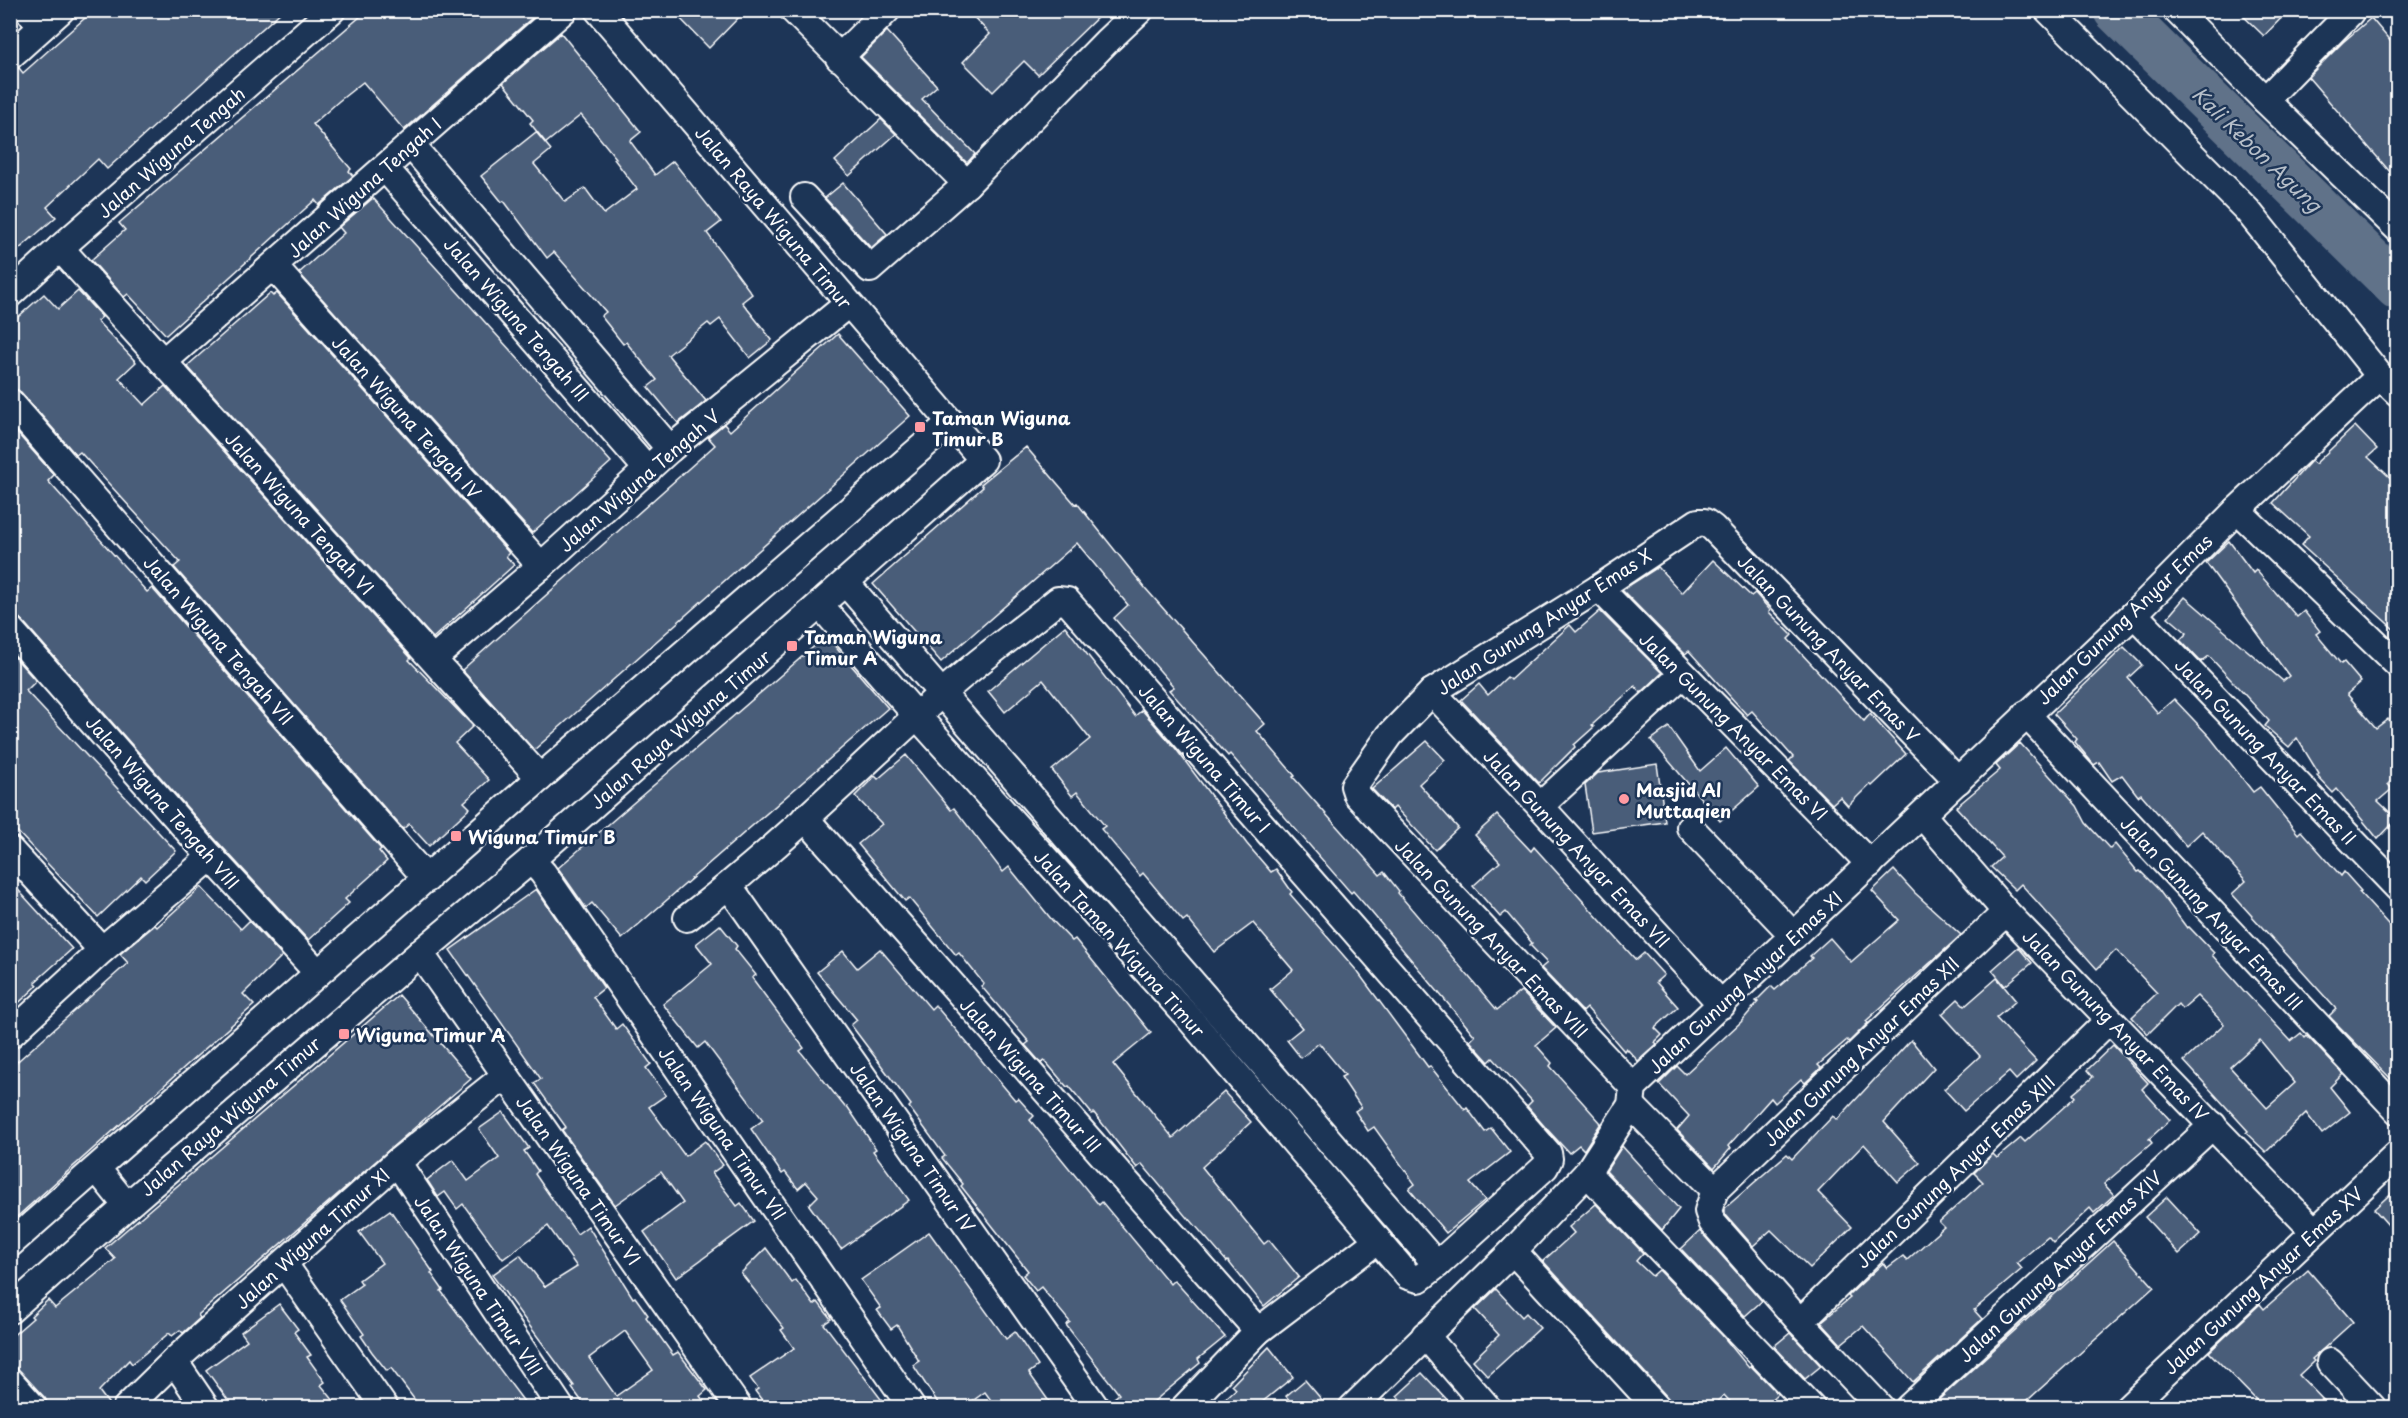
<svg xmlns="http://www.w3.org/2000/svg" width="2408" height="1418" viewBox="0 0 2408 1418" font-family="'Playpen Sans',sans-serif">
<rect width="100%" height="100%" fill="#1d3557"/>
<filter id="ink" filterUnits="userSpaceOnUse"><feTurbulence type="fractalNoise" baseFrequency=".0167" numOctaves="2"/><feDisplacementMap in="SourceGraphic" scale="12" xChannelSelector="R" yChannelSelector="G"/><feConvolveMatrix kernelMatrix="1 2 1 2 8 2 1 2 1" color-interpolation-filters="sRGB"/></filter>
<g filter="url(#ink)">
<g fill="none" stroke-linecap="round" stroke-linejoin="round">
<path stroke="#617289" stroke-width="46" d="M2116,10L2398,287"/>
</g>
<g fill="#4a5d79" stroke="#fff" stroke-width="1.5" fill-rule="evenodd">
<path d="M94,10H283L107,169L98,159L47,207L56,217L10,257V71L19,68L23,73Z"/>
<path d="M368,10H541L404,130L363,82L339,101L313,124L351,169L349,171L353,176L319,205L315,200L296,217L166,335L128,294L124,297L91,260L125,230L119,223Z"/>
<path d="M672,10H746L709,48Z"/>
<path d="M967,10H1105L1038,75L1024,61L993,92L963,62L990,34Z"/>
<path d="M2237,10H2289L2264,36Z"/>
<path d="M2371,18L2397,49V180L2308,77L2343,42Z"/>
<path d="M887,31L937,86L922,99L975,154L967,163L861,57Z"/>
<path d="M561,33L641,132L630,141L655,175L673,161L721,222L707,233L752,294L742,302L772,340L750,358L720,319L711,326L708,323L668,355L706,401L678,423L648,387L657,380L626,342L623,344L601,316L606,312L554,252L547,258L504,201L502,202L481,176L536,132L551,150L534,164L565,202L585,188L604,214L637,189L614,159L616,158L581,115L546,143L530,123L533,120L503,83Z"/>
<path d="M881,119L896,134L849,176L835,161Z"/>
<path d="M843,183L887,234L871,248L825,198Z"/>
<path d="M373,198L611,462L532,533L299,273L344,233L339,227Z"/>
<path d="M78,291L102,317L97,321L136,362L119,378L144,405L165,386L411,658L409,660L473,726L455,743L489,780L464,802L470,808L429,846L409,824L403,829L174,567L180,562L80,452L76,455L21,392L10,387V324L44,294L58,309Z"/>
<path d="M270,293L273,296L277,293L509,553L506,556L514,565L433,638L187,366Z"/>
<path d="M838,334L910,416L534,750L462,670L715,445L708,437L724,424L730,431Z"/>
<path d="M10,425L54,475L48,481L147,592L152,588L381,849L379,851L387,861L345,899L349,903L308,940L214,838L21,619L10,614Z"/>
<path d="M2355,426L2377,449L2368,457L2397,484V632L2301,545L2309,536L2273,503L2311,461L2315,464Z"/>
<path d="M1026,447L1075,504L1077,503L1146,589L1265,724L1257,731L1295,776L1293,777L1380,875L1384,872L1399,891L1398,893L1497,1010L1521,991L1556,1028L1536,1045L1552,1063L1550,1066L1601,1123L1584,1150L1579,1145L1569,1153L1545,1127L1527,1106L1532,1101L1493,1058L1489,1062L1470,1041L1475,1036L1372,913L1353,891L1351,893L1230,754L1228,756L1169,690L1174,687L1114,618L1128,605L1077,543L941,662L873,584L983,487L981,484Z"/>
<path d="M2229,541L2253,573L2256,570L2297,617L2304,611L2320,631L2316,634L2341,664L2344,662L2361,682L2347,694L2376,728L2388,719L2397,730V775L2388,784L2392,789L2378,801L2397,819L2378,839L2337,789L2333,793L2317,776L2319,774L2297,738L2289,747L2265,726L2269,721L2209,656L2201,662L2180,640L2187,633L2168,617L2185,597L2283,681L2289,676L2206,563Z"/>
<path d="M1713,560L1751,596L1755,593L1770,610L1769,612L1792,635L1788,639L1864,721L1870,714L1906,754L1872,786L1870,784L1848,806L1840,797L1832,804L1789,761L1793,757L1752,711L1747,715L1689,651L1685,654L1622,590L1658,567L1682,593Z"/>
<path d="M1600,611L1662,673L1641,693L1635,686L1592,725L1594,727L1574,745L1575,747L1539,783L1461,700L1479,684L1488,695L1507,677L1510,680L1570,625L1576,632Z"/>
<path d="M1065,626L1135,716L1142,710L1176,749L1247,844L1271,872L1276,869L1292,892L1290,894L1357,971L1428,1067L1430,1066L1465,1110L1467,1108L1485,1132L1491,1128L1510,1152L1470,1183L1485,1200L1446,1233L1409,1189L1415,1184L1374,1127L1368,1131L1355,1111L1361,1107L1341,1077L1345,1075L1319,1043L1301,1058L1287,1040L1302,1028L1270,989L1293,970L1253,923L1214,952L1187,918L1183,921L1143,873L1140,876L1101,829L1105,826L1077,792L1072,796L1052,770L1090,739L1043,680L1005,712L988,691Z"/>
<path d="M826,636L888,708L622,939L592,903L586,908L558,868Z"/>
<path d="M2124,647L2142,665L2128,678L2158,713L2174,699L2210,737L2253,792L2260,787L2298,834L2301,831L2341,876L2344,872L2361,891L2359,892L2397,934V1085L2329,1016L2336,1009L2232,894L2246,881L2202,831L2186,846L2141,794L2138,796L2122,775L2112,781L2099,762L2094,765L2075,742L2077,739L2054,714Z"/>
<path d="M10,652L36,681L26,691L176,851L145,880L141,876L98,917L10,824Z"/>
<path d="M1669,727L1700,771L1726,748L1759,787L1720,821L1651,740Z"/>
<path d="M1427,741L1445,760L1419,784L1458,828L1435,850L1395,807L1392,810L1372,789Z"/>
<path d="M2020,743L2077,806L2086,823L2110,849L2115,844L2138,872L2140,871L2158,889L2187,928L2189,927L2214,953L2212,955L2244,991L2291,1041L2301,1033L2305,1038L2307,1036L2343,1074L2330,1087L2350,1112L2322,1134L2306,1113L2266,1152L2246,1133L2248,1131L2184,1061L2224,1024L2197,996L2182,1009L2178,1004L2148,1034L2132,1017L2157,993L2116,950L2097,969L2021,884L2015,890L1991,867L2002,857L1956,807L2000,770L1996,765ZM2260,1040L2295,1083L2267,1108L2230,1067Z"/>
<path d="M906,755L951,810L954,808L1003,872L1009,867L1052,920L1072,941L1075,939L1151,1033L1113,1064L1173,1138L1224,1092L1251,1122L1202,1167L1264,1244L1269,1240L1299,1277L1264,1306L1228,1261L1227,1262L1188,1217L1187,1218L1142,1164L1137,1168L1094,1113L1092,1114L1069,1086L1067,1087L1045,1061L1041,1063L1025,1045L1029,1042L981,986L984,984L959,953L956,955L909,898L905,901L858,844L882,824L855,796L875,776L878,779Z"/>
<path d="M1657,764L1665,822L1592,832L1585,785L1598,773Z"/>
<path d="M1497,815L1531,851L1534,847L1636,960L1644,953L1664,975L1656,982L1678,1007L1655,1028L1662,1035L1655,1042L1657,1044L1638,1061L1626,1048L1624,1051L1587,1008L1583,1012L1541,968L1547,963L1530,945L1532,943L1506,912L1500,917L1473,886L1500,862L1475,835Z"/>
<path d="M1894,870L1915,893L1961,935L1866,1021L1868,1023L1849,1042L1847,1040L1818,1065L1821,1068L1805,1083L1801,1079L1775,1103L1771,1098L1728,1146L1731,1148L1714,1168L1677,1130L1689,1116L1659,1084L1677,1066L1685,1074L1741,1022L1758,1002L1756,1001L1771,986L1775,990L1812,958L1810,956L1830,938L1851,962L1899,920L1872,891Z"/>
<path d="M10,881L72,949L35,982L38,985L10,1011Z"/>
<path d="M201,887L241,929L249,921L282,956L243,994L254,1005L10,1223V1068L128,963L120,954L155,925L157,927Z"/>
<path d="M536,889L604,988L593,997L616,1029L622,1024L651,1064L646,1068L666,1095L649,1107L685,1156L705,1141L723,1165L712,1173L737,1206L741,1203L754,1221L676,1278L644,1232L683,1203L661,1172L615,1205L562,1130L566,1127L534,1083L541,1079L450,950Z"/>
<path d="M720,925L737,946L735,949L756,975L752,978L804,1048L800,1051L845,1107L847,1106L876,1149L873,1151L909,1200L841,1249L809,1205L818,1196L806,1182L798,1189L785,1172L782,1174L751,1129L763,1120L705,1042L698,1048L663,1004L712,964L696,944Z"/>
<path d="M2018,947L2032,963L2005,986L1992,970Z"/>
<path d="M880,949L931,1009L935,1005L1015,1100L1018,1098L1034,1116L1030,1120L1099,1205L1102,1202L1170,1284L1174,1280L1225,1337L1198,1359L1200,1363L1147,1407H1111L1109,1402L1119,1394L1066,1325L1070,1322L1041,1287L1036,1291L1023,1275L1028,1271L961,1186L963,1184L942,1158L945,1156L909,1107L911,1105L851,1025L857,1020L817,972L843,951L857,968Z"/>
<path d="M1997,978L2016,1001L1996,1018L2036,1061L2016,1080L2009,1072L1964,1111L1944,1089L1980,1056L1942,1014L1958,999L1965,1006Z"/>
<path d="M399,995L471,1079L198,1315L200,1318L183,1333L180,1330L172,1336L169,1333L132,1364L129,1360L99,1391L111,1407H49L45,1398L10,1361V1338L33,1318L31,1316L48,1300L55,1308L115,1259L105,1248Z"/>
<path d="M1911,1040L1934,1068L1884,1122L1920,1163L1898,1182L1864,1144L1818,1192L1852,1227L1810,1268L1771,1230L1753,1246L1725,1214V1208L1787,1154L1792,1159L1833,1116L1837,1120Z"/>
<path d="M2113,1045L2148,1083L2142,1089L2170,1120L2149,1139L2152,1143L2104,1184L2114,1195L2094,1213L2090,1208L2053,1243L2048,1237L2017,1263L2022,1269L1974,1310L1982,1319L1913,1382L1863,1326L1841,1344L1821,1322L1850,1298L1848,1296L1883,1263L1887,1268L1903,1256L1907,1260L1944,1227L1939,1222L1983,1182L1974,1173L1993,1154L1997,1158L2021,1138L2025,1142L2075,1097L2073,1094L2093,1077L2087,1070Z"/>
<path d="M503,1112L529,1148L524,1151L538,1171L535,1174L548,1193L577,1234L588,1226L633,1298L635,1297L648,1315L646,1317L673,1355L678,1352L707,1390L700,1396L708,1407H586L572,1388L574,1386L492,1275L520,1255L545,1287L577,1267L548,1226L503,1259L463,1204L457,1209L445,1192L438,1197L427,1180L453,1160L468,1181L499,1158L479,1129ZM625,1331L653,1370L616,1396L589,1358Z"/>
<path d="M1622,1146L1679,1209L1662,1230L1606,1171Z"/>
<path d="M2397,1188V1235L2374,1209Z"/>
<path d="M2167,1197L2201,1234L2179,1254L2145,1217Z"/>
<path d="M1596,1204L1643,1253L1636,1261L1652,1276L1659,1270L1722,1335L1749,1368L1751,1366L1778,1394L1764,1407H1735L1724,1395L1711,1407H1672L1668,1398L1543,1261L1574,1233L1569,1227Z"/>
<path d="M390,1210L433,1272L431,1273L443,1290L441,1291L528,1407H420L391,1368L387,1371L372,1352L361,1336L364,1334L340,1300L362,1284L359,1280L382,1263L359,1232Z"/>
<path d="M1700,1231L1762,1301L1745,1316L1681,1249Z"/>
<path d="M929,1232L1006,1339L1015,1332L1038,1366L1029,1373L1053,1407H996L985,1392L964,1407H941L932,1394L913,1365L919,1361L897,1325L891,1329L877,1310L881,1308L861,1280Z"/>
<path d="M2113,1241L2154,1287L2020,1407H1935L1933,1405Z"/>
<path d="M766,1248L792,1283L796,1280L814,1305L818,1302L831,1319L824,1324L887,1407H767L755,1391L758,1389L750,1378L794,1348L781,1330L784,1328L741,1273Z"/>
<path d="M2308,1270L2353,1322L2312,1359L2314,1361L2299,1375L2330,1407H2263L2209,1352L2260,1304L2264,1309Z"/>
<path d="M1496,1289L1522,1317L1526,1313L1540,1328L1488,1376L1473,1360L1499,1335L1475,1309Z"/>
<path d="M279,1304L298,1329L294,1332L311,1355L307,1357L325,1382L321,1385L339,1407H233L206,1370L247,1340L241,1332Z"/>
<path d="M1790,1333L1821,1366L1805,1379L1774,1346Z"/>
<path d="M1269,1347L1293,1377L1256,1407H1216L1236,1389L1232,1385Z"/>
<path d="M1422,1373L1454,1407H1407L1397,1396Z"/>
<path d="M1305,1380L1328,1407H1295L1286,1396Z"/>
</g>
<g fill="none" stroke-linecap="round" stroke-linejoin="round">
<g stroke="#fff" stroke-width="30">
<g id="minor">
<path d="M28,10L42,27"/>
<path d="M793,10L967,184L1106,42L1140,10"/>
<path d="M2048,10L2247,210L2380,376L2398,393"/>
<path d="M2176,10L2265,100L2398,229"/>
<path d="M10,56L61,10"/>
<path d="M839,58L887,10"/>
<path d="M2265,100L2350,13"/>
<path d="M411,145L670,449"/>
<path d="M385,168L648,470"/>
<path d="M804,197L870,269L967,184"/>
<path d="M60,248L540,778"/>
<path d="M274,267L541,566"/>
<path d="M10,294L60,248L332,10"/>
<path d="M163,362L564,10"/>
<path d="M10,402L427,879"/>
<path d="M2237,510L2398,665"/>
<path d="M846,583L1437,1265"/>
<path d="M1599,588L1870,864"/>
<path d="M2134,614L2398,888"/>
<path d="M10,629L211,857L318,973"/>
<path d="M433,659L541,566L670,449L848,304"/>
<path d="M1432,692L1540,806L1722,1005"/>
<path d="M2026,714L2398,1111"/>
<path d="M1540,806L1683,674"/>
<path d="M1922,815L2006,912L2314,1231"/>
<path d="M805,818L1258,1331"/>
<path d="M1690,827L1794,936"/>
<path d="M10,850L102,950"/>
<path d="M531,860L543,873L912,1408"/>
<path d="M729,886L1096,1408"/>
<path d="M687,918C777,850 856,770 940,695C977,661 1019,632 1058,600L1067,601L1548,1153L1549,1159L1545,1167L1437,1265L1419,1279L1408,1276L1189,1018L917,716L820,605"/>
<path d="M420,953L739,1408"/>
<path d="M10,1035L102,950L211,857"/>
<path d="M1633,1087L1357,795L1354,786L1390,735L1432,692L1599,588L1698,522H1705L1713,528L1958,781"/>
<path d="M1631,1105L1715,1190L1708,1211L1712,1222L1800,1322L1881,1408"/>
<path d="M397,1162L561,1408"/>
<path d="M97,1169L127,1206"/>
<path d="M1587,1173L1812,1408"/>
<path d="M1715,1190L2006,912"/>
<path d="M10,1244L540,778L951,422"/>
<path d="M1513,1251L1657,1408"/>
<path d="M284,1264L385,1408"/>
<path d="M10,1310L127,1206L420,953L531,860L983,460L598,10"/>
<path d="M1800,1322L2109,1020"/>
<path d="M1425,1335L1488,1408"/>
<path d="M174,1361L206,1408"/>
<path d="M2330,1362L2373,1408"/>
<path d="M10,1381L34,1408"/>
<path d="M126,1408L174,1361L397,1162L505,1076"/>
<path d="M1184,1408L1258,1331L1378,1240"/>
<path d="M1352,1408L1513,1251L1587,1173L1631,1105L1633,1087L2134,614L2237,510L2380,376"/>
<path d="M1908,1408L2213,1125"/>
<path d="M2128,1408L2398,1153"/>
</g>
</g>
<use href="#minor" stroke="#1d3557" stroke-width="26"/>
</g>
</g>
<g fill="#ff9aa2" stroke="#1d3557" stroke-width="2">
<rect x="914" y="421" width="12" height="12" rx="3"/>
<rect x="786" y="640" width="12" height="12" rx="3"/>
<circle cx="1624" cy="799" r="6"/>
<rect x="450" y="830" width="12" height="12" rx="3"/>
<rect x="338" y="1028" width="12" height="12" rx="3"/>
</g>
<g text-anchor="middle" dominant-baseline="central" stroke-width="5" stroke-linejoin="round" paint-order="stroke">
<g font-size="18" fill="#fff" stroke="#1d3557">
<text transform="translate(171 152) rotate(-41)">Jalan Wiguna Tengah</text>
<text transform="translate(364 187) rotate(-42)">Jalan Wiguna Tengah I</text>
<text transform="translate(774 217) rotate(50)">Jalan Raya Wiguna Timur</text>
<text transform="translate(517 319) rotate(49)">Jalan Wiguna Tengah III</text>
<text transform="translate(407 417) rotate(48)">Jalan Wiguna Tengah IV</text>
<text transform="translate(639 480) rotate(-41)">Jalan Wiguna Tengah V</text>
<text transform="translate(300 513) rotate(48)">Jalan Wiguna Tengah VI</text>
<text transform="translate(2124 619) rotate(-44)">Jalan Gunung Anyar Emas</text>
<text transform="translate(1544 621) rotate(-33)">Jalan Gunung Anyar Emas X</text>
<text transform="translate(219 640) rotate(49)">Jalan Wiguna Tengah VII</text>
<text transform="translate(1829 648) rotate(46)">Jalan Gunung Anyar Emas V</text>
<text transform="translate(1734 726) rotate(45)">Jalan Gunung Anyar Emas VI</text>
<text transform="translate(680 729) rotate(-41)">Jalan Raya Wiguna Timur</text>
<text transform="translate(2266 751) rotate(46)">Jalan Gunung Anyar Emas II</text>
<text transform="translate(1205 758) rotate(49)">Jalan Wiguna Timur I</text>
<text transform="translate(163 802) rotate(49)">Jalan Wiguna Tengah VIII</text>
<text transform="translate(1577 848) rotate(47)">Jalan Gunung Anyar Emas VII</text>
<text transform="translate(2212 913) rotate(47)">Jalan Gunung Anyar Emas III</text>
<text transform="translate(1492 938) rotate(46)">Jalan Gunung Anyar Emas VIII</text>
<text transform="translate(1120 943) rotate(48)">Jalan Taman Wiguna Timur</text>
<text transform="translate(1745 982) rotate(-43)">Jalan Gunung Anyar Emas XI</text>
<text transform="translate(2116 1025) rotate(46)">Jalan Gunung Anyar Emas IV</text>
<text transform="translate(1861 1051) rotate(-44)">Jalan Gunung Anyar Emas XII</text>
<text transform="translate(1031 1075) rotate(48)">Jalan Wiguna Timur III</text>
<text transform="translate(230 1116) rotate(-41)">Jalan Raya Wiguna Timur</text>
<text transform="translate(723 1133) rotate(55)">Jalan Wiguna Timur VII</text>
<text transform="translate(913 1147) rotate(55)">Jalan Wiguna Timur IV</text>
<text transform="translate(1955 1171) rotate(-44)">Jalan Gunung Anyar Emas XIII</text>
<text transform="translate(579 1180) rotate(55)">Jalan Wiguna Timur VI</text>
<text transform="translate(312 1238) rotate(-42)">Jalan Wiguna Timur XI</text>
<text transform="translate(2060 1266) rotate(-43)">Jalan Gunung Anyar Emas XIV</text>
<text transform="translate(2263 1280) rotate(-43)">Jalan Gunung Anyar Emas XV</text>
<text transform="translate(479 1285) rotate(56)">Jalan Wiguna Timur VIII</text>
</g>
<g font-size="18" font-weight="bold" fill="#fff" stroke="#1d3557" text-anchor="start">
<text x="932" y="417">Taman Wiguna<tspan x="932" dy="21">Timur B</tspan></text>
<text x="804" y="636">Taman Wiguna<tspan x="804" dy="21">Timur A</tspan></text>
<text x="1636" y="789">Masjid Al<tspan x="1636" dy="21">Muttaqien</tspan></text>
<text x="468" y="836">Wiguna Timur B</text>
<text x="356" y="1034">Wiguna Timur A</text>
</g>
<g font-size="20" font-style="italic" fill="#b8c0ca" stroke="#1d3557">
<text transform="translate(2257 149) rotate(44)">Kali Kebon Agung</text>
</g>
</g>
<rect width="2408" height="1418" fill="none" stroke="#1d3557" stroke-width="36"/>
<rect x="18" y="18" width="2372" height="1382" fill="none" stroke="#fff" stroke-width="2" filter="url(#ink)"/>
</svg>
